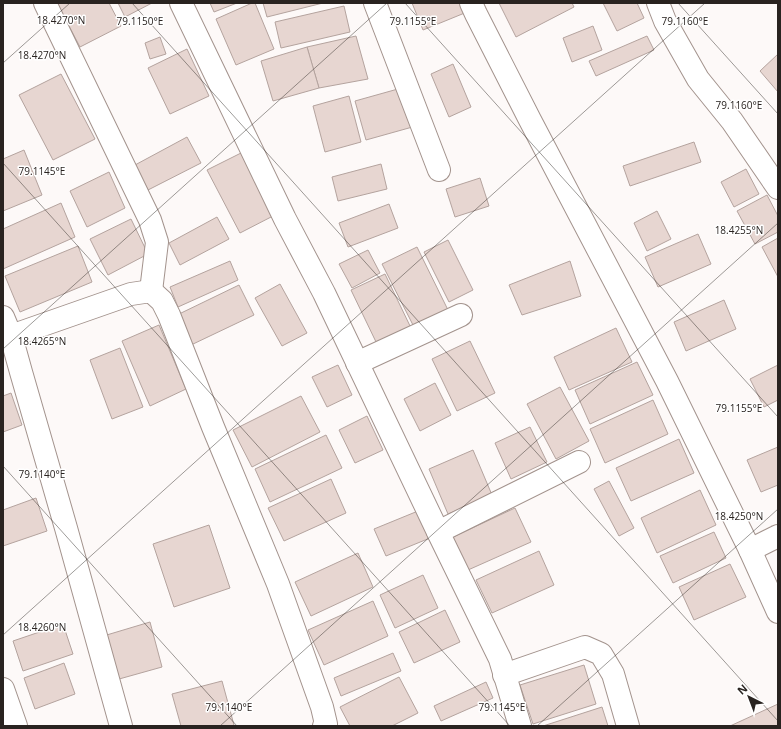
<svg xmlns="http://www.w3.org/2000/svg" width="781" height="729" viewBox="0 0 781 729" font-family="'Open Sans',sans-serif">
<rect width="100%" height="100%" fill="#fdf9f8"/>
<g fill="#e7d6d1" stroke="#b4a39e">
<path d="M57,3H109L121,26L80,47Z"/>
<path d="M118,3H152L125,17Z"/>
<path d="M210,3H237L214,12Z"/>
<path d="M252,3H255L274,49L236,65L216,19Z"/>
<path d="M263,3H323L267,17Z"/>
<path d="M412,3H469L472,10L423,30Z"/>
<path d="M499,3H572L574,7L516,37Z"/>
<path d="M603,3H637L644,18L617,31Z"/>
<path d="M344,6L350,32L281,48L275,22Z"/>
<path d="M593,26L602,50L572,62L563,38Z"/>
<path d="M356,36L368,79L319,88L307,47Z"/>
<path d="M647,36L654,50L596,76L589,61Z"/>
<path d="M160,37L166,54L150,59L145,43Z"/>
<path d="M307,47L319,88L273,101L261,61Z"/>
<path d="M187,49L209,96L170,114L148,68Z"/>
<path d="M778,54V92L760,71Z"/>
<path d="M453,64L471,107L449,117L431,74Z"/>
<path d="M61,74L95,139L53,160L19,95Z"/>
<path d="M405,87L416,126L366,140L355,101Z"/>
<path d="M349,96L361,142L325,152L313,106Z"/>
<path d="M187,137L201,163L148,190L135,165Z"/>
<path d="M694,142L701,162L630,186L623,166Z"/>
<path d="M24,150L42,195L3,211V159Z"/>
<path d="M241,153L273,216L240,233L207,170Z"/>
<path d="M381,164L387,189L338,201L332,177Z"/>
<path d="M746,169L759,194L734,207L721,182Z"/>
<path d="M109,172L125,208L87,227L70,191Z"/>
<path d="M480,178L489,206L455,217L446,189Z"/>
<path d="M767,195L778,216V232L755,244L737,211Z"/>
<path d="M61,203L75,237L3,269V229Z"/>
<path d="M389,204L398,228L348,247L339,223Z"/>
<path d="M657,211L671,239L647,251L634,223Z"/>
<path d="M217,217L229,239L180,265L169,243Z"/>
<path d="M131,219L148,254L108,275L90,239Z"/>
<path d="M698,234L711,264L658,287L645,257Z"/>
<path d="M778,238V277L762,247Z"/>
<path d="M448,240L473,290L449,302L424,252Z"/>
<path d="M78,246L92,282L20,312L5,276Z"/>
<path d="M417,247L448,310L414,327L382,264Z"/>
<path d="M368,250L380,273L352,288L339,264Z"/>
<path d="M230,261L238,280L178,307L170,287Z"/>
<path d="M570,261L581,296L522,315L509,285Z"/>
<path d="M385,274L411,328L377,344L351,290Z"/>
<path d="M280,284L307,333L282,346L255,298Z"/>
<path d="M239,285L254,315L191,345L177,315Z"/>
<path d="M724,300L736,329L686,351L674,322Z"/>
<path d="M159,325L186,389L150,406L122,341Z"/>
<path d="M616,328L632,362L569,390L554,357Z"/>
<path d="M470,341L495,393L457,411L432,359Z"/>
<path d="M120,348L143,407L112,419L90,360Z"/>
<path d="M637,362L653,395L590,424L575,390Z"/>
<path d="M338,365L352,395L327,407L312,377Z"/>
<path d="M778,365V400L764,407L750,379Z"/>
<path d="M435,383L451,415L420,431L404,399Z"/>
<path d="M560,387L589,441L556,459L527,404Z"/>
<path d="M11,393L22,425L3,432V396Z"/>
<path d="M301,396L320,432L252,467L233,430Z"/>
<path d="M653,400L668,434L605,463L590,429Z"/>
<path d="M367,416L383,450L355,463L339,430Z"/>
<path d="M530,427L547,462L511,479L495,443Z"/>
<path d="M326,435L342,468L270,502L255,469Z"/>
<path d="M679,439L694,473L631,501L616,468Z"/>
<path d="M778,447V485L761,492L747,460Z"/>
<path d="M473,450L492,495L448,514L429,469Z"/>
<path d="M331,479L346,513L284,541L268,508Z"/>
<path d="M609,481L634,528L619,536L594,489Z"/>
<path d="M700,490L716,525L657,553L641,518Z"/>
<path d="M36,498L47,531L3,546V510Z"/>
<path d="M515,508L531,542L468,570L453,537Z"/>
<path d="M418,511L430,538L386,556L374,529Z"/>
<path d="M209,525L230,588L174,607L153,544Z"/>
<path d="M714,532L726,558L673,583L660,556Z"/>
<path d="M539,551L554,585L492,613L476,580Z"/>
<path d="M358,553L373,587L311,616L295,582Z"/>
<path d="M730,564L746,597L694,620L679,587Z"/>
<path d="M423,575L438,608L395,628L380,595Z"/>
<path d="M373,601L388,636L324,665L308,630Z"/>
<path d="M445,610L460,642L414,663L399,632Z"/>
<path d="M150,622L162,667L112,681L100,637Z"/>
<path d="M63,624L73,654L23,671L13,641Z"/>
<path d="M393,653L401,671L341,696L334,678Z"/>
<path d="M64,663L75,694L35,709L24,678Z"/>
<path d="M584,665L596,704L533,724L520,685Z"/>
<path d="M399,677L418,713L392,726H350L340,707Z"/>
<path d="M222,681L234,725L231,726H181L172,694Z"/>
<path d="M486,682L493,698L441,721L434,706Z"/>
<path d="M778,704V726H730Z"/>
<path d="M602,707L608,726H543Z"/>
</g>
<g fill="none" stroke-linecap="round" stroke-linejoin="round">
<g stroke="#a3938d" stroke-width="24">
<g id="minor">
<path d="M45,3L150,220L157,242L151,291"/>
<path d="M181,3L285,219L324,293L438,532L500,659L520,726"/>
<path d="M375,3L439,170"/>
<path d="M471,3L476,14L530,120L667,381L750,550L778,612"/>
<path d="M658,3L665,21L698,79L732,121L778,188"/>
<path d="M3,317L11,336L21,372L66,528L121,726"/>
<path d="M11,336L131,294L151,291L162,301L169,315L213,427L278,584L322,707L326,724L324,726"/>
<path d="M357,363L461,315"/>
<path d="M438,532L579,462"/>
<path d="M750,550L778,536"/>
<path d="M504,675L585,647L601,654L613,674L628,726"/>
<path d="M3,689L16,726"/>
</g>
</g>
<use href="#minor" stroke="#fff" stroke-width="22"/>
</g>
<path fill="none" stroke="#292320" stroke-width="1" stroke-opacity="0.45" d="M132,3L778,721M405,3L778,417M678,3L778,114M3,63L70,3M3,163L510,726M3,349L387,3M3,466L237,726M3,635L705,3M220,726L778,223M537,726L778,509"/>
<g font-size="10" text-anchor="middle" fill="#292320" stroke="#fff" stroke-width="3" stroke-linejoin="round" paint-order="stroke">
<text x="61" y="24">18.4270°N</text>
<text x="140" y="25">79.1150°E</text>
<text x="413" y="25">79.1155°E</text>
<text x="685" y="25">79.1160°E</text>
<text x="42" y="59">18.4270°N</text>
<text x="739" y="109">79.1160°E</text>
<text x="42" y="175">79.1145°E</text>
<text x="739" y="234">18.4255°N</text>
<text x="42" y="345">18.4265°N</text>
<text x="739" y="412">79.1155°E</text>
<text x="42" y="478">79.1140°E</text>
<text x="739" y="520">18.4250°N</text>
<text x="42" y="631">18.4260°N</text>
<text x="229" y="711">79.1140°E</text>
<text x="502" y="711">79.1145°E</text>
</g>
<rect width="781" height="729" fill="none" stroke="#292320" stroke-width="8"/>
<g transform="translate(749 697) rotate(318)" stroke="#ffffff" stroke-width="3" paint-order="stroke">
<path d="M0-3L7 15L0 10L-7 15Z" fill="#292320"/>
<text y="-6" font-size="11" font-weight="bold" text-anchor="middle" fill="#292320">N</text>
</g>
</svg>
